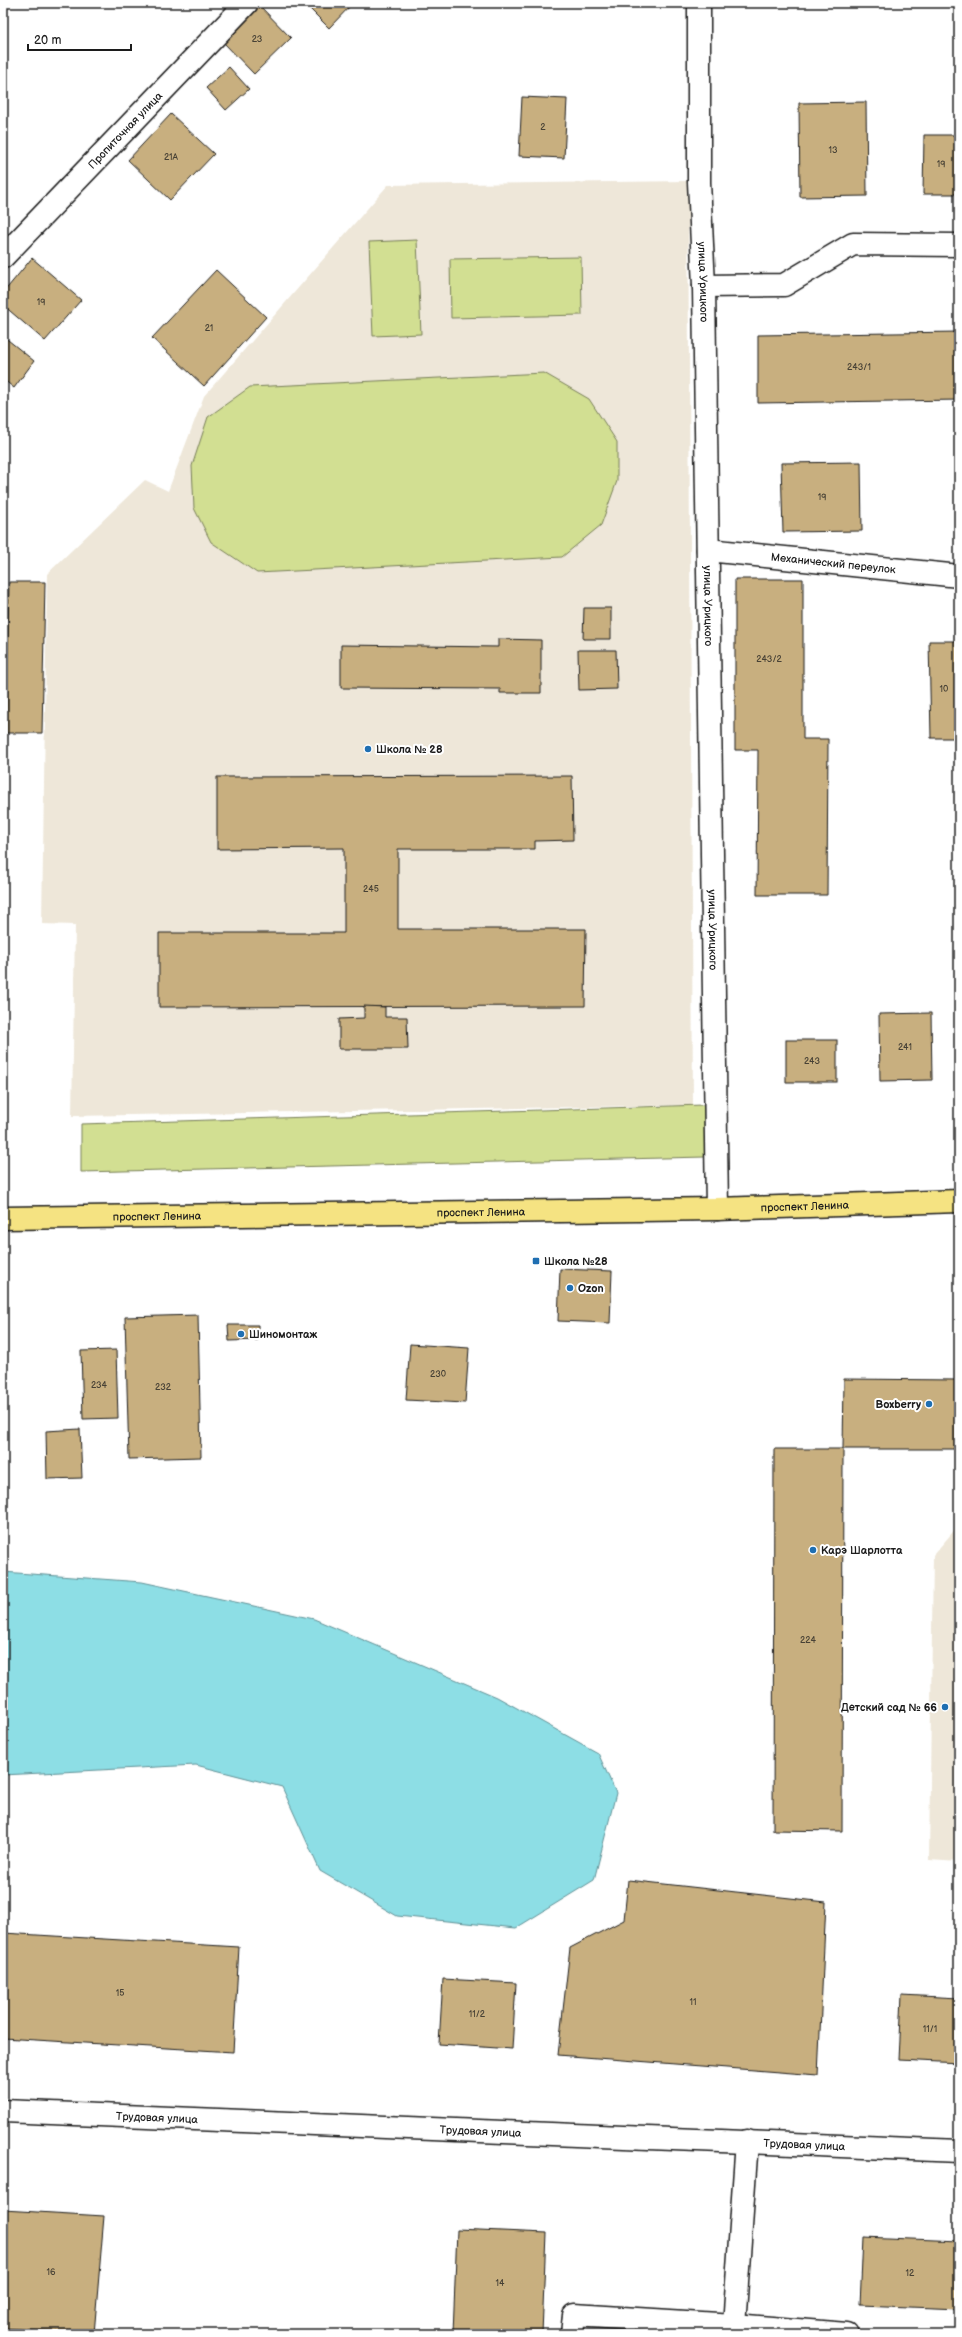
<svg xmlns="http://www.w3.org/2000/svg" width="962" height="2337" viewBox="0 0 962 2337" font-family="'Balsamiq Sans',sans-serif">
<rect width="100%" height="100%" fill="#fff"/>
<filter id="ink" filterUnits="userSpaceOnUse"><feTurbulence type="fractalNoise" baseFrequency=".025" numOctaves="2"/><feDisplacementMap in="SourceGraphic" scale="8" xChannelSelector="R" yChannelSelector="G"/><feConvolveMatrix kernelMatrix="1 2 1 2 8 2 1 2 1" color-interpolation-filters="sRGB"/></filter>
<g filter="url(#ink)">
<g fill="#eee7d9">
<path d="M688,181L693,1105L72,1116L75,925L42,924L47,574L145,480L168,491L204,396L388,185Z"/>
<path d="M959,1525V1862L929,1860L933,1555Z"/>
</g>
<g fill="#d2df92" stroke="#777e57">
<path d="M417,240L421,334L373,336L369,242Z"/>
<path d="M581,257L582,315L451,318L450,259Z"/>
<path d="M544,373L589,399L617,442V481L601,525L562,557L257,573L211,542L194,508L192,466L208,417L250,387Z"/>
<path d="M704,1105L705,1157L81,1172V1124Z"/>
</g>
<path fill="#8ddee5" stroke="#609095" d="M3,1572L142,1582L314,1619L497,1697L598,1753L616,1793L594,1880L516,1928L397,1916L320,1871L282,1787L196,1765L3,1775Z"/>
<g fill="#c8af7f" stroke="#1c1c1c">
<path d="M304,3H353L329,28Z"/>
<path d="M259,5L291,38L254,74L222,41Z"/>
<path d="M229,67L249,89L226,110L206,88Z"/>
<path d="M522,97L567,99L564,158L519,156Z"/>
<path d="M866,102L867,196L800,197L799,103Z"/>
<path d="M171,114L214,154L170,200L128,160Z"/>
<path d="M924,135H959V194H923Z"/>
<path d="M32,258L81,300L45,341L3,305V293Z"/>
<path d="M216,270L266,317L204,386L152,338Z"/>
<path d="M959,332V400L758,403V335Z"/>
<path d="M3,336L34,361L14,388L3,379Z"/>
<path d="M861,462L862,531L783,532L781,463Z"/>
<path d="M735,579H803V739H828L827,895H757L758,750H735Z"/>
<path d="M9,582H45L42,733H6Z"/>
<path d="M584,608H611V639H583Z"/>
<path d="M498,639L541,640V693H500V689L341,688V645L498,647Z"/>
<path d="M929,641H959V738H931Z"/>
<path d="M578,650H616L617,689L579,690Z"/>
<path d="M572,776L573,840L535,841V849H398V929H586L585,1006L159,1007V933H344V848L217,849V777Z"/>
<path d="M364,1006L385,1007V1017H407L408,1049H339V1019L364,1018Z"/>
<path d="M931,1013L932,1080L880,1081L879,1014Z"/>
<rect x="786" y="1040" width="51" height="42"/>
<path d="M560,1269L612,1271L610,1323L558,1321Z"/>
<path d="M198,1315L201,1457L129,1459L125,1317Z"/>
<path d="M228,1325H258V1340L229,1341Z"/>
<path d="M410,1344L469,1348L465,1403L406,1400Z"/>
<path d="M116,1350L118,1418L83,1419L81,1351Z"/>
<path d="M844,1379L957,1380L956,1449H843Z"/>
<path d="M80,1429L82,1478L47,1479L46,1431Z"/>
<path d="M774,1449H843L842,1831L773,1830Z"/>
<path d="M628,1880L826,1902L818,2075L558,2055L570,1948L624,1920Z"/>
<path d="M3,1933L239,1947L233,2052L3,2038Z"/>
<path d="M443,1979L516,1983L512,2049L439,2044Z"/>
<path d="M902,1995L959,1998V2063L899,2060Z"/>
<path d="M3,2210L104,2216L94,2334L3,2328Z"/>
<path d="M457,2229L546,2233L542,2334H453Z"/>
<path d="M863,2237L959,2241V2309L860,2305Z"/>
</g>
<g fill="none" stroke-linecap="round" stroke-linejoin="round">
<g stroke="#1c1c1c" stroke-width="25">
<g id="minor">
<path id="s1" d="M699,3V182L704,286L717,1209"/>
<path id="s2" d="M3,257L247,3"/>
<path d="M704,286L784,285L853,244L959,245"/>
<path id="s3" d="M708,550L959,576"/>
<path id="s4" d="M3,2111L959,2151"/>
<path d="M734,2325L847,2334"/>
<path d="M572,2334L574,2315L734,2325L747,2141"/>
</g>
</g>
<g stroke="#1c1c1c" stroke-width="25">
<g id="major">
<path id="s5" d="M3,1218L717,1209L959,1201"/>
</g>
</g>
<use href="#minor" stroke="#fff" stroke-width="22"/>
<use href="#major" stroke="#f5e382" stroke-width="22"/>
</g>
</g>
<g fill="#1f6fb2" stroke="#fff" stroke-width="1.5">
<circle cx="368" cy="749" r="4"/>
<rect x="532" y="1257" width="8" height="8" rx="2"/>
<circle cx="570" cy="1288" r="4"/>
<circle cx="241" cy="1334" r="4"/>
<circle cx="929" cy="1404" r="4"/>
<circle cx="813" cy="1550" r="4"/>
<circle cx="945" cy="1707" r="4"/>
</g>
<g text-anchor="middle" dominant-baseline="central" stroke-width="4" stroke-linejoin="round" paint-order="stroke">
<g font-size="9" fill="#474135">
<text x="257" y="39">23</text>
<text x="543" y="127">2</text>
<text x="833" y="150">13</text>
<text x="171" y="157">21А</text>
<text x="941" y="164">19</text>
<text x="41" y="302">19</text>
<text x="209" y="328">21</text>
<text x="859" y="367">243/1</text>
<text x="822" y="497">19</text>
<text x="769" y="659">243/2</text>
<text x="944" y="689">10</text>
<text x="371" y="889">245</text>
<text x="905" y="1047">241</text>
<text x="812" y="1061">243</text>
<text x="438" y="1374">230</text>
<text x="99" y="1385">234</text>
<text x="163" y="1387">232</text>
<text x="808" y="1640">224</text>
<text x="120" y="1993">15</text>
<text x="693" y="2002">11</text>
<text x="477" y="2014">11/2</text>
<text x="930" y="2029">11/1</text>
<text x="51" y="2272">16</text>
<text x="910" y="2273">12</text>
<text x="500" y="2283">14</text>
</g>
<g font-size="11" fill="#1c1c1c" stroke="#fff">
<text stroke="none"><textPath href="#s2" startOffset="176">Пропиточная улица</textPath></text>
<text stroke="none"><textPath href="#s1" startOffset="279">улица Урицкого</textPath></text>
<text stroke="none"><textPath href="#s3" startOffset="126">Механический переулок</textPath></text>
<text stroke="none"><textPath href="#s1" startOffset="603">улица Урицкого</textPath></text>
<text stroke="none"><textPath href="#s1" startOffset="927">улица Урицкого</textPath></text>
<text stroke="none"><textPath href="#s5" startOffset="802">проспект Ленина</textPath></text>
<text stroke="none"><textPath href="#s5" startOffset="478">проспект Ленина</textPath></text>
<text stroke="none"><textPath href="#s5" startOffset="154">проспект Ленина</textPath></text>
<text stroke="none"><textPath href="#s4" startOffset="154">Трудовая улица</textPath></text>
<text stroke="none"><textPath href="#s4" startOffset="478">Трудовая улица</textPath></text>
<text stroke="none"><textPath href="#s4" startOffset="802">Трудовая улица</textPath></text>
</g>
<g font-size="11" font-weight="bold" fill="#1c1c1c" stroke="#fff" text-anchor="start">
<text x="376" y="749">Школа № 28</text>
<text x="544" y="1261">Школа №28</text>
<text x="578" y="1288">Ozon</text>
<text x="249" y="1334">Шиномонтаж</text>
<text x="921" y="1404" text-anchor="end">Boxberry</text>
<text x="821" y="1550">Карэ Шарлотта</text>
<text x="937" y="1707" text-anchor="end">Детский сад № 66</text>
</g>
</g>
<rect width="962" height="2337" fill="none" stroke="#fff" stroke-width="16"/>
<rect x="8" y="8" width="946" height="2321" fill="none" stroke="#1c1c1c" stroke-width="1.5" filter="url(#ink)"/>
<path d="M28 44v6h103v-6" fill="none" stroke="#1c1c1c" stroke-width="2"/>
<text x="34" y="44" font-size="12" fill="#1c1c1c" stroke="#ffffff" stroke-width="3" paint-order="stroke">20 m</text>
</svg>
